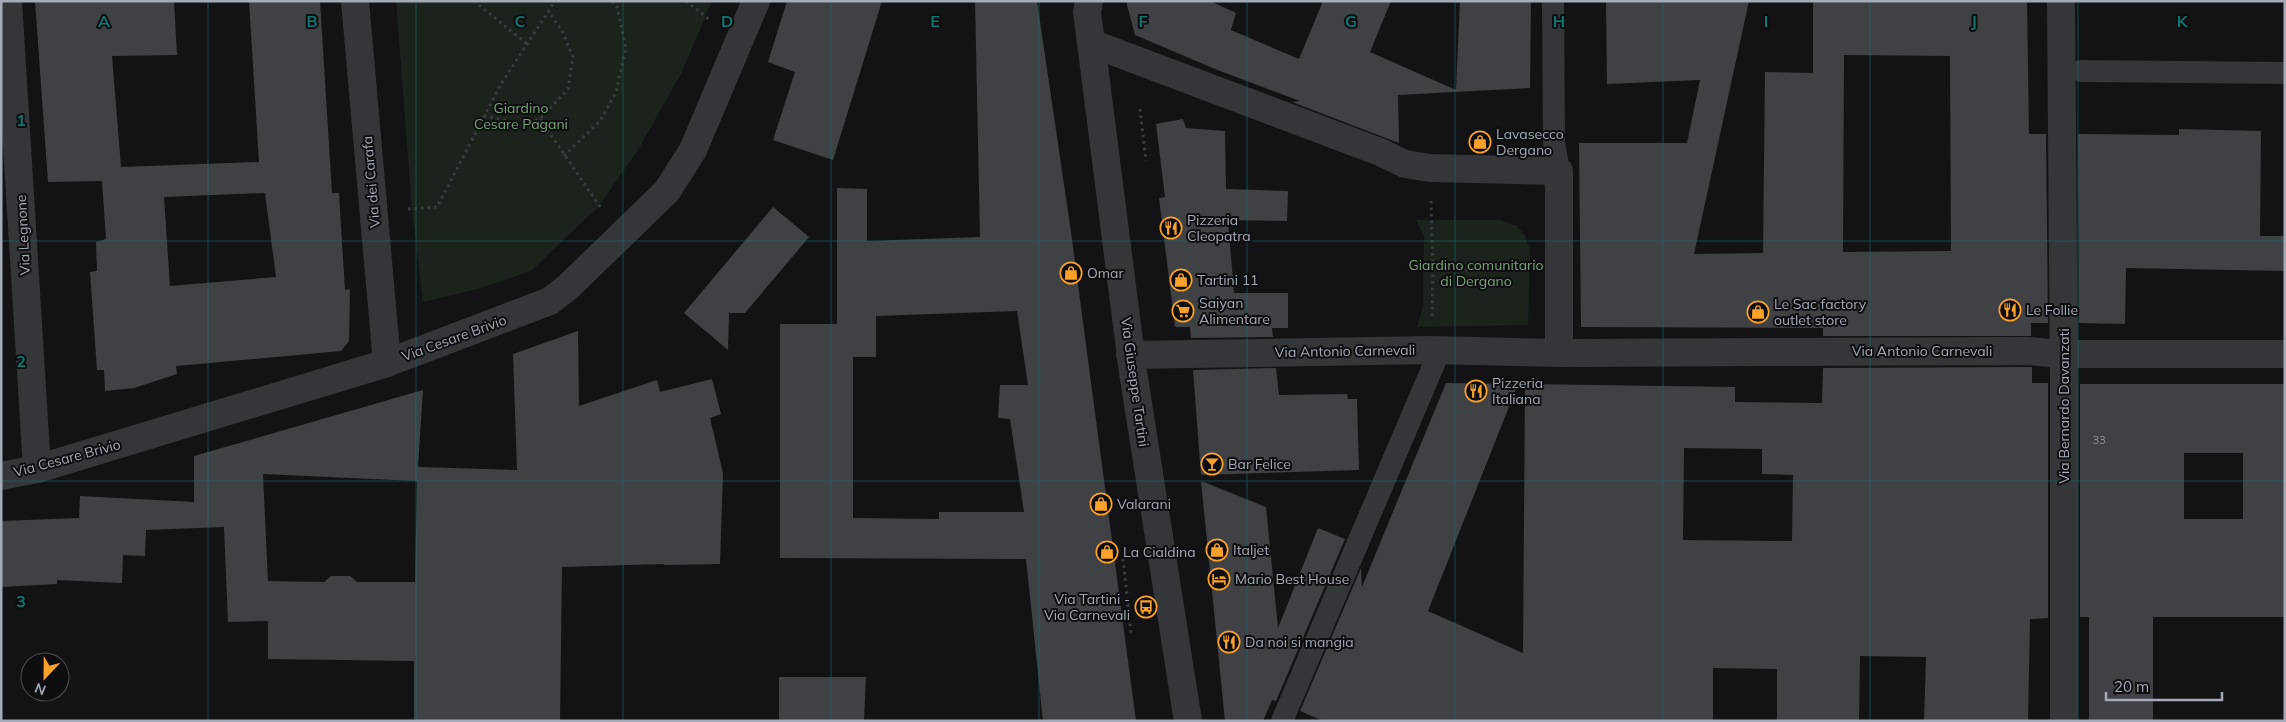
<svg xmlns="http://www.w3.org/2000/svg" width="2286" height="722" viewBox="0 0 2286 722" font-family="Mulish,sans-serif">
<rect width="100%" height="100%" fill="#131315"/>
<g fill="#1b231c">
<path d="M396,1H712L682,72L638,150L599,206L531,271L478,289L423,302L412,209Z"/>
<path d="M1416,220H1501L1517,226L1525,236L1530,251L1528,325L1417,327L1423,307L1424,236Z"/>
</g>
<g fill="#3f4145" fill-rule="evenodd">
<path d="M35,1H174L177,55L112,56L121,167L259,162L249,1H320L332,193H339L345,290L350,289L349,341L341,351L176,366L177,374L134,388L105,391L104,370H97L90,272L97,271L96,242L106,239L102,181L48,182ZM265,193L276,277L170,286L164,197Z"/>
<path d="M787,1H882L833,160L773,140L795,72L768,62Z"/>
<path d="M975,1H1037L1071,232L1136,721H1043L1026,559L780,558V324H837V188L867,189V241L980,237ZM1017,311L1028,385H1000L998,418L1010,419L1024,512H939V519L853,518V357H876V316Z"/>
<path d="M1126,1H1210L1236,13L1231,30L1299,59L1323,1H1391L1370,52L1456,90L1460,1H1531L1530,88L1398,95L1399,143L1292,102L1300,101L1215,69L1135,35Z"/>
<path d="M1606,1H1749L1694,254L1763,253L1765,72L1813,73V1H2027L2029,134H2046L2048,323H2031V336H1823V328L1581,327L1579,143H1687L1700,80L1607,84ZM1844,55L1950,56L1951,251L1843,252Z"/>
<path d="M1183,119L1186,128L1225,131L1226,189L1288,191L1287,221L1228,220L1234,293H1288V328H1272L1273,337L1191,338L1190,327H1175L1159,198L1165,197L1156,124Z"/>
<path d="M2179,129L2261,131L2260,236H2285V271L2126,268L2125,324L2079,323L2078,134L2179,135Z"/>
<path d="M773,207L809,237L745,313H729L728,350L684,313Z"/>
<path d="M578,331L579,406L657,380L660,392L712,379L721,414L710,418L723,473L720,564L664,565V564L562,567L560,721H414V661L268,659V621L228,622L224,527L146,530L145,556L123,555L122,583L57,580V584L1,587V521L79,518L80,496L194,502V456L423,390L418,467L517,470L513,354ZM263,474L417,481L415,582H357L350,576H331L324,582L268,581Z"/>
<path d="M2026,367H2032V383H2048V618L2030,619L2028,721H1924L1926,657L1860,656L1859,721H1777V669L1713,668V721H1323L1300,711L1361,568L1362,587L1446,383L1518,384L1428,611L1523,653L1525,384L1735,387V402L1822,403L1823,368ZM1684,448L1762,449V474L1793,475L1792,541L1683,540Z"/>
<path d="M1276,368L1279,395L1347,394L1348,399H1357L1359,470L1201,475L1193,370Z"/>
<path d="M2080,384H2285V617H2153V721H2089V617H2080ZM2184,453H2243V519H2184Z"/>
<path d="M1201,481L1266,507L1278,628L1318,528L1345,539L1276,701L1272,700L1263,721H1225Z"/>
<path d="M779,677H866L864,721H779Z"/>
</g>
<g fill="none" stroke-linecap="round" stroke-linejoin="round">
<g stroke="#3a3d41" stroke-width="3" stroke-dasharray="2.5 4" stroke-linecap="butt">
<path d="M474,1L527,44"/>
<path d="M686,1L711,21"/>
<path d="M1140,109L1146,161"/>
<path d="M484,116L519,123L540,119L568,89L573,57L562,31L548,11"/>
<path d="M540,119L601,208"/>
<path d="M564,156L600,121L616,92L626,48L617,7L612,1"/>
<path d="M1431,201L1433,270"/>
<path d="M408,209L437,207L501,84L555,1"/>
<path d="M1432,316L1433,270L1526,269"/>
<path d="M1123,559L1131,633"/>
</g>
<g stroke="#34363a" stroke-width="22">
<path d="M1553,1L1554,142L1559,171"/>
<path d="M2081,71L2285,73"/>
<path d="M1282,721L1440,350"/>
</g>
<g stroke="#34363a" stroke-width="28">
<path d="M8,1L37,469"/>
<path d="M355,1L387,363"/>
<path d="M1089,1L1087,12L1091,43L1133,372L1188,721"/>
<path d="M2061,1L2064,389V721"/>
<path d="M1091,43L1380,152L1405,164L1430,168L1559,171V353"/>
<path d="M1130,355L1431,350L1559,353L2027,351L2064,354H2285"/>
<path d="M1,476L37,469L387,363L550,301L568,287L667,191L693,150L756,1"/>
</g>
</g>
<path fill="none" stroke="#0f766e" stroke-width="1" stroke-opacity="0.55" d="M208,1V721M416,1V721M623,1V721M831,1V721M1039,1V721M1247,1V721M1455,1V721M1663,1V721M1870,1V721M2078,1V721M1,241H2285M1,481H2285"/>
<defs>
<g id="shop-ring" transform="scale(1.125)"><circle r="9.5" fill="#0e0e10" stroke="#f9a128" stroke-width="1.5"/><path d="M-5-2.5h2.3a2.7 3.5 0 0 1 5.4 0H5L5.5 6h-11ZM-1.5-2.5h3a1.5 2.3 0 0 0-3 0Z" fill="#f9a128"/></g>
<g id="restaurant-ring" transform="scale(1.125)"><circle r="9.5" fill="#0e0e10" stroke="#f9a128" stroke-width="1.5"/><path d="M-5-6h1v4h1v-4h1v4h1v-4h1v5L-1.5 .5V6h-2V.5L-5-1ZM5-6V6H3V1.5H1.5Q1.5-4 5-6Z" fill="#f9a128"/></g>
<g id="supermarket-ring" transform="scale(1.125)"><circle r="9.5" fill="#0e0e10" stroke="#f9a128" stroke-width="1.5"/><path d="M-6-5.5h2.5l.6 2H6L4.5 2H-2.5L-4.4-4H-6ZM-1.5 3.2a1.3 1.3 0 1 0 .1 0ZM3 3.2a1.3 1.3 0 1 0 .1 0Z" fill="#f9a128"/></g>
<g id="bar-ring" transform="scale(1.125)"><circle r="9.5" fill="#0e0e10" stroke="#f9a128" stroke-width="1.5"/><path d="M-6-5H6L.8 .8V4.5H3.5V6h-7V4.5H-.8V.8Z" fill="#f9a128"/></g>
<g id="hotel-ring" transform="scale(1.125)"><circle r="9.5" fill="#0e0e10" stroke="#f9a128" stroke-width="1.5"/><path d="M-6-4.5h1.5V1H6V5H4.5V3h-9V5H-6ZM-4 0a1.8 1.8 0 1 1 3.6 0ZM.5 0V-2.5h3Q6-2.5 6 0Z" fill="#f9a128"/></g>
<g id="bus-ring" transform="scale(1.125)"><circle r="9.5" fill="#0e0e10" stroke="#f9a128" stroke-width="1.5"/><path d="M-5-6H5V4H4V6H2V4H-2V6H-4V4H-5ZM-3.5-4V0h7V-4ZM-3.5 1.2v1.5H-2V1.2ZM2 1.2v1.5H3.5V1.2Z" fill="#f9a128"/></g>
</defs>
<g fill-rule="evenodd">
<use href="#shop-ring" x="1480" y="142"/>
<use href="#restaurant-ring" x="1171" y="228"/>
<use href="#shop-ring" x="1071" y="273"/>
<use href="#shop-ring" x="1181" y="280"/>
<use href="#restaurant-ring" x="2010" y="310"/>
<use href="#supermarket-ring" x="1183" y="311"/>
<use href="#shop-ring" x="1758" y="312"/>
<use href="#restaurant-ring" x="1476" y="391"/>
<use href="#bar-ring" x="1212" y="464"/>
<use href="#shop-ring" x="1101" y="504"/>
<use href="#shop-ring" x="1217" y="550"/>
<use href="#shop-ring" x="1107" y="552"/>
<use href="#hotel-ring" x="1219" y="579"/>
<use href="#bus-ring" x="1146" y="607"/>
<use href="#restaurant-ring" x="1229" y="642"/>
</g>
<g text-anchor="middle" dominant-baseline="central" stroke-width="4" stroke-linejoin="round" paint-order="stroke">
<g font-size="11" fill="#8b909a">
<text x="2099" y="440">33</text>
</g>
<g font-size="14" fill="#7ba27a" stroke="#0e0e10">
<text x="521" y="108">Giardino<tspan x="521" dy="16">Cesare Pagani</tspan></text>
<text x="1476" y="265">Giardino comunitario<tspan x="1476" dy="16">di Dergano</tspan></text>
</g>
<g font-size="14" fill="#a4abb6" stroke="#0e0e10" text-anchor="start">
<text x="1496" y="134">Lavasecco<tspan x="1496" dy="16">Dergano</tspan></text>
<text x="1187" y="220">Pizzeria<tspan x="1187" dy="16">Cleopatra</tspan></text>
<text x="1087" y="273">Omar</text>
<text x="1197" y="280">Tartini 11</text>
<text x="1199" y="303">Saiyan<tspan x="1199" dy="16">Alimentare</tspan></text>
<text x="1774" y="304">Le Sac factory<tspan x="1774" dy="16">outlet store</tspan></text>
<text x="2026" y="310">Le Follie</text>
<text x="1492" y="383">Pizzeria<tspan x="1492" dy="16">Italiana</tspan></text>
<text x="1228" y="464">Bar Felice</text>
<text x="1117" y="504">Valarani</text>
<text x="1233" y="550">Italjet</text>
<text x="1123" y="552">La Cialdina</text>
<text x="1235" y="579">Mario Best House</text>
<text x="1130" y="599" text-anchor="end">Via Tartini -<tspan x="1130" dy="16">Via Carnevali</tspan></text>
<text x="1245" y="642">Da noi si mangia</text>
</g>
<g font-size="14" fill="#a4abb6" stroke="#0e0e10">
<text transform="translate(371 182) rotate(-95)">Via dei Carafa</text>
<text transform="translate(23 235) rotate(-93)">Via Legnone</text>
<text transform="translate(454 338) rotate(-20)">Via Cesare Brivio</text>
<text transform="translate(1345 351) rotate(-1)">Via Antonio Carnevali</text>
<text x="1922" y="351">Via Antonio Carnevali</text>
<text transform="translate(1135 382) rotate(82)">Via Giuseppe Tartini</text>
<text transform="translate(2064 406) rotate(-90)">Via Bernardo Davanzati</text>
<text transform="translate(67 458) rotate(-15)">Via Cesare Brivio</text>
</g>
</g>
<g font-size="16" text-anchor="middle" font-weight="bold" fill="#0f766e" stroke="#0e0e10" stroke-width="4" stroke-linejoin="round" paint-order="stroke">
<text x="104" y="27">A</text>
<text x="312" y="27">B</text>
<text x="520" y="27">C</text>
<text x="727" y="27">D</text>
<text x="935" y="27">E</text>
<text x="1143" y="27">F</text>
<text x="1351" y="27">G</text>
<text x="1559" y="27">H</text>
<text x="1766" y="27">I</text>
<text x="1974" y="27">J</text>
<text x="2182" y="27">K</text>
<text x="21" y="126">1</text>
<text x="21" y="367">2</text>
<text x="21" y="607">3</text>
</g>
<rect width="2286" height="722" fill="none" stroke="#a4abb6" stroke-width="5"/>
<g transform="translate(45 677) rotate(202)"><circle r="24" fill="#0e0e10" stroke="#4a4d52"/>
<path d="M0-4L9 19L0 12L-9 19Z" fill="#f9a128"/>
<text y="-8" font-size="14" font-weight="bold" text-anchor="middle" fill="#a4abb6">N</text>
</g>
<path d="M2106 692v8h116v-8" fill="none" stroke="#a4abb6" stroke-width="2.5"/>
<text x="2114" y="692" font-size="15" fill="#a4abb6" stroke="#0e0e10" stroke-width="4" paint-order="stroke">20 m</text>
</svg>
